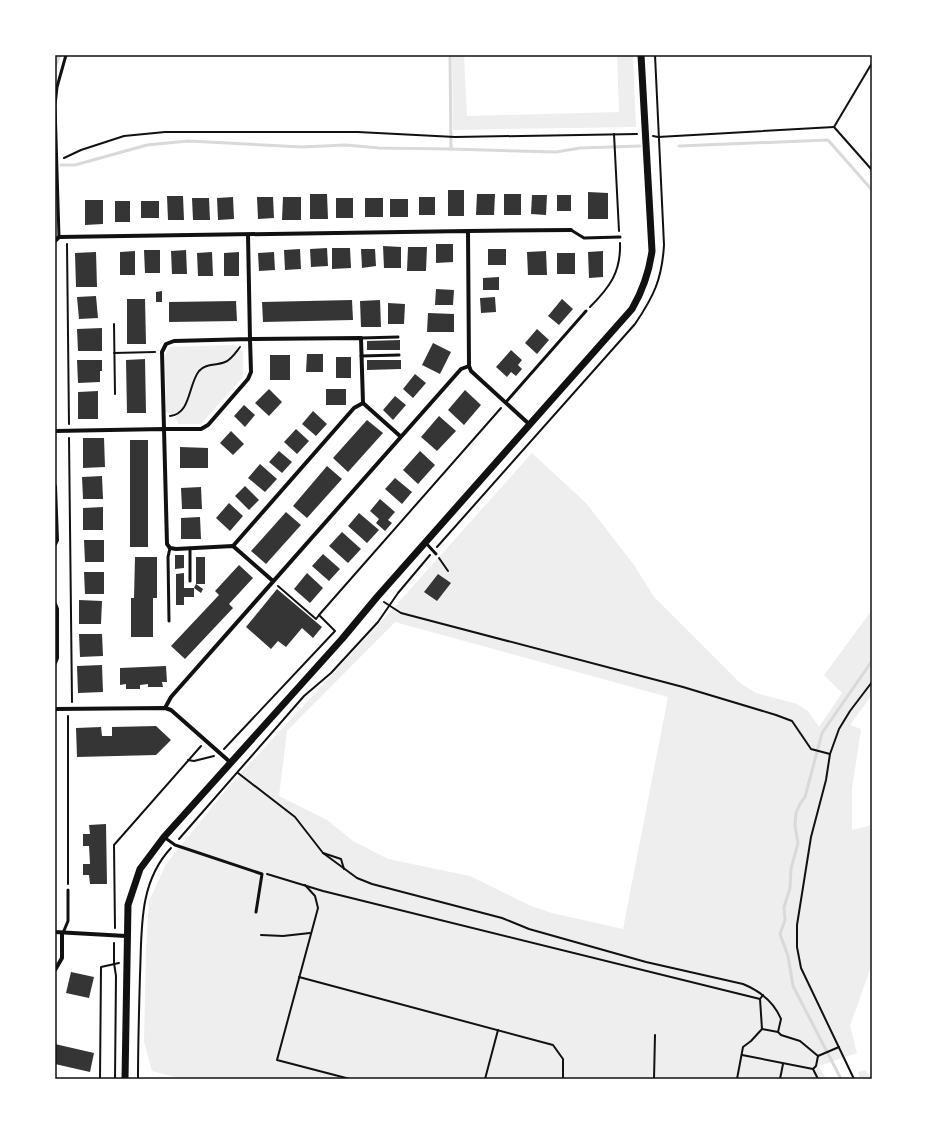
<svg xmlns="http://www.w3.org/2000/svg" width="927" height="1134" viewBox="0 0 927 1134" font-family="Arial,sans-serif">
<rect width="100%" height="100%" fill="#fff"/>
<g fill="#eee" fill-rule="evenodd">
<path d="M55,55H61L55,74Z"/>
<path d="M452,55H464L467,116L619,112L617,55H633L636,127L453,130Z"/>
<path d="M235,345L238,350L243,351V377L201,424H178L175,416L166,412L165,355L170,347Z"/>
<path d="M532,453L586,503L634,565L654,597L740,683L756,693L797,704L808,711L819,727L842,693L824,675L872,610V695L850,725L861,729L852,789V830L872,825V964L850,1026L857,1053L819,1066L826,1079H182L152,1071L144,1042L146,949L149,901L166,864L229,786L397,604ZM395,622L668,697L623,929L552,913L531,906L470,876L388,859L353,841L327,820L279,796L287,731Z"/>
<path d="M865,1070L872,1078V1079H860L858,1072Z"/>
</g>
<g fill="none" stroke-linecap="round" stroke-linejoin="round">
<g stroke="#d9d9d9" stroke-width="3">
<path d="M450,55L451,149L556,152L580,148L640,146"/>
<path d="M55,66L60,55"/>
<path d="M679,146L828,140L872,190"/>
<path d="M61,165H75L147,145L188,141L301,147L346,145L379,148L451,149"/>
<path d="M841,1079L793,986L788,956L780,934L785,920L784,907L790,888L791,869L798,843L795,826L796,813L800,804L805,797L822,733L872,661"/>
</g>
</g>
<g fill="#353535">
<rect x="448" y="190" width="16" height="26"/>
<path d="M588,192L608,193V219H588Z"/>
<path d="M310,194H327L328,219H310Z"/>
<path d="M477,194H495L494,215H476Z"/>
<rect x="504" y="194" width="17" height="21"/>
<path d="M532,195H547L546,215L531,214Z"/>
<rect x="557" y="195" width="14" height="16"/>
<path d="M167,196H183L184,220H168Z"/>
<path d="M233,197L234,219L218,220L217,198Z"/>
<path d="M257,197H273L274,218L258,219Z"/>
<path d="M283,197H301V220H282Z"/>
<rect x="419" y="197" width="16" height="18"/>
<path d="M192,198H209L210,220H193Z"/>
<rect x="336" y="198" width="17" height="20"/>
<rect x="365" y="198" width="18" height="19"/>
<rect x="390" y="199" width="18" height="18"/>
<path d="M85,200H103V224L85,225Z"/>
<rect x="115" y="201" width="15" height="21"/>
<rect x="141" y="201" width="18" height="17"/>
<path d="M436,244H453V262L436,263Z"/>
<path d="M383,246L401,247V268H384Z"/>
<path d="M408,247H427L426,271H407Z"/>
<path d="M327,248L328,266L311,267L310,249Z"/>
<path d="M332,248H350L351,268L332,269Z"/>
<path d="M300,249L301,269L285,270L284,250Z"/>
<path d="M361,249H375L376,266L362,268Z"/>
<rect x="488" y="249" width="18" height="16"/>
<path d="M144,250H160V273H145Z"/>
<path d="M186,250L187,274H172L171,251Z"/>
<path d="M135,251V275H120V252Z"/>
<path d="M546,251L547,275H528L527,252Z"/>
<path d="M603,251V277L589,278L588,252Z"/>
<path d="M96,252L97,287H76L75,253Z"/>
<path d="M212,252L213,276H198L197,253Z"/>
<path d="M239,252V276H224V253Z"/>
<path d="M274,252L275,270L259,271L258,253Z"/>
<rect x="557" y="253" width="18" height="21"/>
<path d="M499,277V290H483V278Z"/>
<path d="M436,289L454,290L453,305H435Z"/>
<path d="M162,291V302H156V292Z"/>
<path d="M96,296L98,318L79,319L77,297Z"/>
<path d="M495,297L496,312L481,313L480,298Z"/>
<path d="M127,299H145L146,344H127Z"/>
<path d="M562,299L573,309L559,325L548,316Z"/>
<path d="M352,300L353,320L263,322L262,302Z"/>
<path d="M380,300L381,327H361L360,301Z"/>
<path d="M236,301L237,321L169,322V302Z"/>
<path d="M388,303L405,304L404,324H388Z"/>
<path d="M428,313L454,314V332H427Z"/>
<path d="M102,328V351H78L77,329Z"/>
<path d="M537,329L549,340L537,354L525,343Z"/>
<path d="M400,340V350H367V341Z"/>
<path d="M433,343L451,352L440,374L422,365Z"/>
<path d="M511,350L522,360L518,365L522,369L516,376L511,372L507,377L496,367Z"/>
<path d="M307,354H323V372H306Z"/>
<rect x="270" y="355" width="20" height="25"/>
<rect x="336" y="357" width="15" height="21"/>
<path d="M145,359L146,413H127L126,360Z"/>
<path d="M77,360H102V371H100V382L78,383Z"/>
<path d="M367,360H401V369L367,370Z"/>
<path d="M415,374L426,383L413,398L403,389Z"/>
<path d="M269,389L282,402L269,416L255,403Z"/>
<rect x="326" y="389" width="20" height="16"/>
<path d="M465,390L481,405L464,425L448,410Z"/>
<path d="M98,391V419H78V392Z"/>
<path d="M395,396L406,405L393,420L383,410Z"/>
<path d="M244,405L255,415L245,427L234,416Z"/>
<path d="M313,411L327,424L316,436L302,424Z"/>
<path d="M439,416L456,431L437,451L421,437Z"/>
<path d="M367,420L383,433L348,472L333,458Z"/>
<path d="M296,429L309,441L297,454L284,442Z"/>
<path d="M231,431L244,444L233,455L220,443Z"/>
<path d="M83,438H104L105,467L83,468Z"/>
<rect x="130" y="440" width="18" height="107"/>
<path d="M180,447L208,448V468H180Z"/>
<path d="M279,451L292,462L282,473L269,462Z"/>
<path d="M420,451L435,465L418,484L403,470Z"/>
<path d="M260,464L277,479L265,492L248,478Z"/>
<path d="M327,466L342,479L307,518L293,506Z"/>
<path d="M102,476L103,499H83L82,477Z"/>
<path d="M395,478L412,492L402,504L385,489Z"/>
<path d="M245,486L259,500L249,510L235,496Z"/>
<path d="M201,487L202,509H182L181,488Z"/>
<path d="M380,499L395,512L388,520L392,523L385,531L376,523L379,519L370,511Z"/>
<path d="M229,503L243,516L230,531L216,518Z"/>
<path d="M103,507V530H83V508Z"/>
<path d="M286,512L301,525L266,564L251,551Z"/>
<path d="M359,513L379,530L367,543L348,526Z"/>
<path d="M200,517L201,539H181V518Z"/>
<path d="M342,532L361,549L348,563L329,546Z"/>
<path d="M84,540H104V562H85Z"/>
<path d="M323,554L340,569L329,581L312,566Z"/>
<path d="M175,555H184V568L175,569Z"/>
<path d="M135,557H157V598H153V637H131V598H134Z"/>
<rect x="196" y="557" width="9" height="27"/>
<path d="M239,565L253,578L229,604L233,608L185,659L171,646L219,595L215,591Z"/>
<path d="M84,572H104V594H85Z"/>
<path d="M184,573V588H194V597H184V605H176V574Z"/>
<path d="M307,573L323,588L310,603L294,589Z"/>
<path d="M438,574L451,583L437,601L424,592Z"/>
<path d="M196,584L203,589L201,593L194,588Z"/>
<path d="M277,589L322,627L313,638L302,628L286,647L278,641L271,649L246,627Z"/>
<path d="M79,600L102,601L101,624H79Z"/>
<path d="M79,634H102L103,656L80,657Z"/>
<path d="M102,665L103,692L78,693L77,666Z"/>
<path d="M166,666L167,682H162L163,687H148V684L140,685V689H126V684L120,685V668Z"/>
<path d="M156,726L171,740L156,755L77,757L76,728L101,727L102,736H112V727Z"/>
<path d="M106,824L107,884H90L89,875H83V864H90L89,846H83V834H90L89,825Z"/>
<path d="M71,972L94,977L89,998L66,993Z"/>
<path d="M55,1044L94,1053L90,1072L55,1064Z"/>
</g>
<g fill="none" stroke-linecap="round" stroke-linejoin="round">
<g stroke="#111" stroke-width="2">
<path d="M834,127L872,63"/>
<path d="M834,127L872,170"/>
<path d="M614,134L619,231"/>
<path d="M653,136L658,137L834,127"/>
<path d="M64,158L81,150L124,136L165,132H358L455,137L637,134"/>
<path d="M67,244L69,424"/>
<path d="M590,307C610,287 621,272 620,243"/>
<path d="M114,324L115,394"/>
<path d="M114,353L155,352"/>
<path d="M170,416C191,414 188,385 199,371C206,363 216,366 225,362C231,360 236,352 240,347"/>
<path d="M69,438L72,702"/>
<path d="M437,547L635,324C654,296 662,279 664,245L655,55"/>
<path d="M439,558L448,571"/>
<path d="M278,586L316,619L319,615"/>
<path d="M384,602L401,613L683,687L776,715L792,721L811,749L830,754"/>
<path d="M68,716V884"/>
<path d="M224,749L335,631L319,615L501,408"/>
<path d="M188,760L194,761L214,756"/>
<path d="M238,773L295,817L323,853L357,878L372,884L502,918L529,929L646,962L743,984C760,991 774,1002 781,1019L778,1032L781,1035L800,1041L818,1056L839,1047"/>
<path d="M179,839L304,696L331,673L378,622L398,593L430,555"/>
<path d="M323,853L341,859L344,869"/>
<path d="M267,874L323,891L760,999L763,995"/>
<path d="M305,885L315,896L318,908L277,1060L350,1079"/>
<path d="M115,928L114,845L201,746"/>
<path d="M261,935L283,936L310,933"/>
<path d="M114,943V963L116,976L115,1079"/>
<path d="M299,977L553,1045L563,1059V1079"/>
<path d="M760,999L762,1029"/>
<path d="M742,1055L813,1069"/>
<path d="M818,1056L816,1066L813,1069L818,1079"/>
<path d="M100,1079L101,967L119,963"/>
<path d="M138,1079C138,1044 139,1010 140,975C142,931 138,883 171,848"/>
<path d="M485,1079L498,1030"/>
<path d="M654,1079L655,1035"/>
<path d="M737,1079L743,1047L751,1041L762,1029L778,1032"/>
<path d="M780,1079L783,1064"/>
<path d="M854,1079L801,968L797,947V925L811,837L826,780L830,754L839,729L850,711L872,682"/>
</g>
<g stroke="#111" stroke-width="3">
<path d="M571,230L584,238L620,237"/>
<path d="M59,237L55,105L57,87L66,55"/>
<path d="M361,338L398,337"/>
<path d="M361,356L399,355"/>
<path d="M506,402L586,311"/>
<path d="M425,542L436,554"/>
<path d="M190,548V581"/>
<path d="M169,621L168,557L170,548"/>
<path d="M164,837L175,845L262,874L256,912"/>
<path d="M63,933L68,921V890"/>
</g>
<g stroke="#111" stroke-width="4">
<path d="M468,231L571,230"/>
<path d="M248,235L250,339L174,341L166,344L162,352L164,429H201L208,425L248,379L251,372L250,339L361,338L363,403L400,436"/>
<path d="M55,241L59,237L468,231L469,366L471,371L529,424"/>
<path d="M55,431L164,429L167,544L170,548L176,549L233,546L273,581"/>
<path d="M55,486L57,540L55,544"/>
<path d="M233,546L354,408L363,403"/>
<path d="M55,604L57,609V658L55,663"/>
<path d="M165,708L171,697L461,369L469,366"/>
<path d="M55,709L165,708L171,710L230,762"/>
<path d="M55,932L126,936"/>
<path d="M55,970L62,958V933"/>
</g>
<path stroke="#111" stroke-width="7" d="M125,1079L128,905L140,869L164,837L342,639L377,597L632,309C643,290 649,273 652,251L641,55"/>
</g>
<rect width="927" height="1134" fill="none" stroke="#ffffff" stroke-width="112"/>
<rect x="56" y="56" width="815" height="1022" fill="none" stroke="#111" stroke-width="1.5"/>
</svg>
